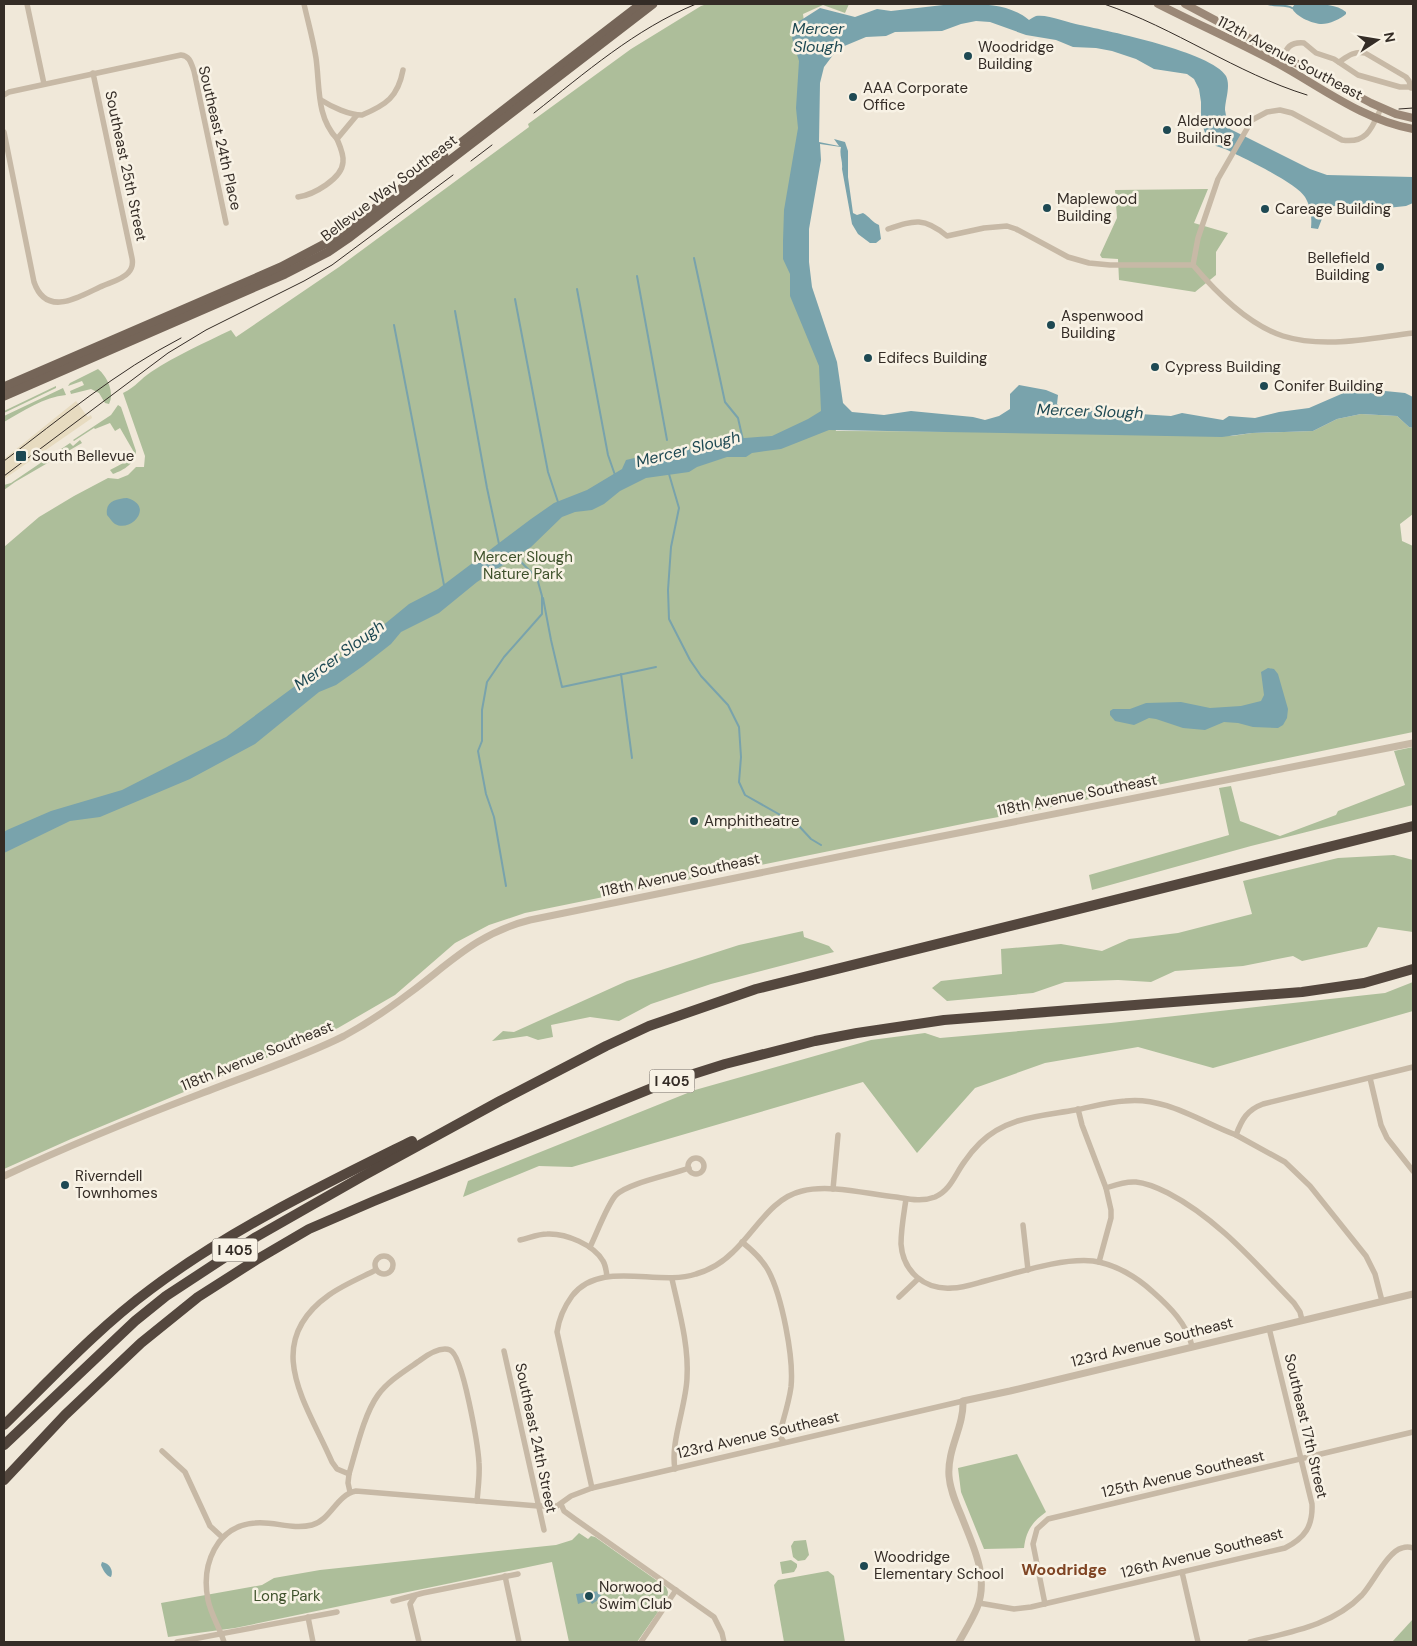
<svg xmlns="http://www.w3.org/2000/svg" width="1417" height="1646" viewBox="0 0 1417 1646" font-family="'DM Sans',sans-serif">
<rect width="100%" height="100%" fill="#f0e8d9"/>
<g fill="#adbe9a">
<path d="M707,4H849L845,13L823,5L803,14L810,68L799,279L836,431L1090,432L1232,436L1252,433L1313,431L1337,419L1361,414L1397,416L1409,427L1413,428V514L1400,524L1402,541L1413,546V732L1032,811L982,820L525,913L489,925L455,943L395,995L338,1028L71,1139L4,1169V547L39,517L74,496L108,478L118,479L128,475L136,467H144L145,456L123,393C137,386 140,379 151,372C177,355 204,343 231,330L236,337L339,267L529,127L528,124L631,49L701,6Z"/>
<path d="M1208,189L1194,223L1228,233L1216,252V275L1195,292L1119,280L1118,259L1102,258L1100,255L1117,218L1115,190Z"/>
<path d="M98,369C107,376 115,393 109,404L105,403L99,393L91,389L71,394L70,391L84,385L82,381L68,386L70,383Z"/>
<path d="M56,386V388L4,413V411Z"/>
<path d="M63,388L66,395C44,397 23,411 4,422V416Z"/>
<path d="M118,405L121,407L136,451C136,463 124,470 113,474L110,470L131,459L130,457L135,454L120,428L115,431L110,423L95,429L94,428L74,441L73,440L111,415Z"/>
<path d="M80,440L82,443L15,482L4,490V485L11,483L70,443L73,446Z"/>
<path d="M1413,747V805L1251,846L1092,890L1089,875L1229,835L1219,788L1231,786L1240,821L1280,836L1336,815L1338,811L1405,785L1394,751Z"/>
<path d="M1394,855L1413,860V932L1378,927L1367,947L1302,961L1293,956L1243,966L1175,971L1151,982L1118,980L1065,982L1033,993L947,1001L932,988L941,981L1002,974L1001,949L1061,944L1102,951L1129,939L1178,933L1252,914L1243,881L1338,858Z"/>
<path d="M803,931L804,937L829,946L834,952L711,984L651,1004L619,1021L590,1017L551,1025L553,1037L538,1040L527,1036L492,1041L503,1031L514,1032L627,981L739,945Z"/>
<path d="M1413,982V1011L1213,1068L1138,1047L1045,1063L975,1088L917,1153L863,1082L572,1167L539,1166L463,1197L468,1181L695,1090L871,1040L925,1033L940,1038L1111,1023L1385,993Z"/>
<path d="M1017,1454L1046,1512C1032,1522 1026,1531 1024,1548L984,1549L961,1492L958,1468Z"/>
<path d="M579,1533L588,1539L591,1536L595,1537L666,1587L668,1592L667,1599L637,1642H569L552,1562L235,1628L168,1637L161,1603L262,1585L274,1578L320,1570L556,1545L572,1540Z"/>
<path d="M806,1540L809,1555L805,1560L798,1561L793,1557L791,1546L794,1541Z"/>
<path d="M791,1560L797,1564V1567L794,1572L782,1574L780,1562Z"/>
<path d="M828,1571L834,1576L845,1642H784L774,1585L778,1580Z"/>
<path d="M1413,1619V1642H1392Z"/>
</g>
<path fill="#e7dbc0" d="M76,401L87,416L88,417L91,415L92,418L4,479V459Z"/>
<g fill="#79a3ac">
<path d="M952,4C979,4 1007,2 1029,20C1031,19 1033,17 1036,16C1048,14 1068,23 1080,25C1108,31 1212,52 1226,76C1231,86 1225,100 1225,110C1226,117 1228,123 1230,129L1310,169L1327,175L1413,177V203L1406,206L1368,210L1360,207L1334,206L1328,210L1323,216L1318,229L1311,228C1312,217 1311,207 1305,197C1297,183 1242,157 1225,149L1216,146L1205,133L1201,120V102L1199,89L1194,79L1187,74L1154,69L1136,59L1112,51L1096,48L1073,47L1056,40L1026,35L990,22L976,21L961,24L942,31L895,32L886,36L866,37L842,47L833,55L824,67L820,83L819,142L839,146L834,139L845,142L848,151V177L853,213L857,215L863,213C870,217 872,222 879,225L881,239L876,243H870L858,234L852,224L842,169C843,161 839,155 841,147L820,144L821,160L809,229V262L812,287L837,362L843,403L852,412L884,415L911,411L973,417L985,420L999,416L1010,409V394L1019,385L1046,390L1058,395L1057,404L1062,409L1171,416L1182,413L1223,420L1229,416L1255,418L1279,412L1309,408L1362,385H1372L1385,391L1405,393L1413,397V428L1409,427L1397,416L1361,414L1337,419L1313,431L1252,433L1222,437L829,430L781,449L752,453L746,457H727L697,467L689,472L646,478L620,491L604,504L592,510L575,512L562,517L531,547L477,582L439,613L401,632L391,644L363,666L336,685L319,692L255,744L190,779L100,817L70,821L4,853V832L7,830L51,811L122,790L226,737L321,667L344,656L361,641L381,627L409,604L438,589L531,519L554,503L587,490L622,469L626,460L647,455L661,456L732,439L772,436L808,419L821,411L819,366L790,296V274L783,259V241L784,210L798,128L796,108L799,61L792,38L798,22L820,8L855,17L877,9L891,11Z"/>
<path d="M1295,4C1311,4 1333,2 1346,12V14C1341,19 1327,25 1320,24C1311,23 1295,16 1292,8Z"/>
<path d="M127,498C155,506 131,533 115,524C112,522 110,518 107,515C105,501 116,499 127,498Z"/>
<path d="M1268,668L1274,669L1278,674L1288,709L1287,718L1283,725L1278,728L1253,727L1238,723L1224,722L1205,730L1183,728L1156,719L1149,718L1134,725L1115,721L1110,715V711L1113,709H1130L1146,703L1181,702L1210,708L1241,706L1261,701L1264,695L1261,672Z"/>
<path d="M102,1562C109,1563 114,1570 111,1577C106,1576 103,1570 101,1565Z"/>
<path d="M600,1591L601,1598L592,1604L589,1600L578,1604L576,1594Z"/>
</g>
<g fill="none" stroke-linecap="round" stroke-linejoin="round">
<g stroke="#79a3ac" stroke-width="2">
<path d="M1268,4C1276,7 1285,4 1292,8"/>
<path d="M694,258L725,402L738,418L743,440"/>
<path d="M637,276L667,440"/>
<path d="M577,289L608,455L615,475"/>
<path d="M515,299L548,472L558,502"/>
<path d="M455,311L487,488L499,544"/>
<path d="M394,325L444,585"/>
<path d="M669,474L679,508L671,547L668,590L669,619L690,660L701,676L728,705L739,727L741,757L739,782L745,795L798,825L811,839L821,845"/>
<path d="M543,598L551,640L562,687L656,667"/>
<path d="M621,674L632,758"/>
<path d="M506,886L494,817L486,794L478,751L482,741V710L487,682L504,657L542,614V596L537,578L515,556"/>
</g>
<g stroke="#c7b9a6" stroke-width="5.5">
<path d="M27,4L44,84"/>
<path d="M304,4C308,22 313,39 316,58C320,87 316,116 337,139"/>
<path d="M1284,57C1286,46 1293,42 1304,43L1316,53L1334,59L1358,75L1400,87H1413"/>
<path d="M1339,62C1348,56 1354,51 1365,53L1406,77L1409,81L1411,88"/>
<path d="M4,95L9,92L181,55C190,56 191,63 194,71L226,223"/>
<path d="M321,100C332,107 349,115 362,115C386,105 398,97 403,70"/>
<path d="M4,132L34,282C46,317 77,298 100,287C108,283 122,280 128,273C132,269 133,263 132,258L93,73"/>
<path d="M298,197C313,195 342,179 343,162C344,155 340,146 337,139L357,115"/>
<path d="M888,229C915,220 924,217 947,236L984,228L1007,226L1016,229L1068,257L1089,263L1110,265H1193C1215,291 1249,325 1283,336C1325,349 1371,338 1413,333"/>
<path d="M1193,265L1198,238L1218,179L1252,120L1267,112L1280,110L1292,113L1342,140C1367,144 1372,128 1381,108"/>
<path d="M1370,1078L1381,1125L1387,1138L1413,1171"/>
<path d="M1078,1109L1082,1125L1106,1188L1111,1210V1218L1099,1262"/>
<path d="M1236,1135L1285,1162L1310,1186L1366,1256L1375,1274L1382,1301"/>
<circle cx="696" cy="1166" r="8"/>
<path d="M1106,1188C1115,1185 1125,1181 1136,1182C1147,1183 1158,1188 1168,1193C1218,1219 1255,1263 1294,1303L1300,1312L1302,1320"/>
<path d="M833,1189L838,1135"/>
<path d="M906,1199C904,1213 901,1229 901,1244C903,1272 925,1290 952,1288C963,1288 974,1284 985,1281C1018,1273 1059,1258 1093,1261C1115,1264 1137,1277 1153,1292C1170,1307 1187,1324 1192,1346"/>
<path d="M1023,1225L1028,1270"/>
<path d="M520,1240C529,1238 538,1234 547,1234C566,1233 594,1245 603,1261C606,1266 606,1271 607,1276"/>
<path d="M742,1242C752,1250 762,1259 768,1270C782,1296 794,1358 791,1387C789,1402 784,1417 780,1432L781,1438L784,1442"/>
<path d="M590,1247C596,1235 608,1203 616,1195C628,1183 671,1175 689,1168"/>
<circle cx="384" cy="1265" r="9"/>
<path d="M672,1279C679,1311 689,1345 687,1378C686,1406 670,1443 675,1469"/>
<path d="M899,1297L918,1279"/>
<path d="M504,1351L544,1530"/>
<path d="M162,1451L185,1472L210,1526L222,1537"/>
<path d="M349,1474L337,1469L332,1462C307,1404 260,1344 329,1295C343,1285 360,1278 376,1270"/>
<path d="M592,1488L557,1332C559,1318 564,1307 572,1296C600,1259 658,1287 696,1274C710,1270 722,1263 733,1252C755,1232 771,1198 802,1191C830,1184 867,1194 896,1197C909,1199 922,1202 935,1197C951,1190 955,1174 965,1161C969,1155 974,1149 980,1143C1006,1117 1041,1116 1075,1110C1091,1107 1108,1102 1125,1101C1164,1096 1201,1122 1236,1135C1242,1119 1247,1110 1263,1104L1413,1067"/>
<path d="M350,1492L348,1483L349,1474C356,1451 364,1414 378,1395C388,1381 405,1371 419,1361C427,1355 440,1346 450,1350C463,1355 478,1446 479,1463C480,1475 478,1489 477,1501"/>
<path d="M561,1504L564,1511L575,1519L714,1617L722,1633L724,1642"/>
<path d="M1182,1572L1198,1642"/>
<path d="M505,1576L519,1642"/>
<path d="M415,1596L410,1604L419,1642"/>
<path d="M393,1601L423,1593L518,1574"/>
<path d="M979,1603L1014,1609L1031,1607L1285,1548C1305,1538 1313,1526 1312,1504L1269,1328"/>
<path d="M1045,1604L1033,1544L1037,1529L1048,1519L1413,1432"/>
<path d="M308,1617L313,1642"/>
<path d="M177,1642L337,1612"/>
<path d="M224,1642C220,1628 211,1615 208,1600C201,1565 216,1526 255,1523C274,1521 292,1530 312,1525C331,1520 336,1495 356,1491L538,1506H557L571,1496L592,1488L963,1401"/>
<path d="M641,1642L676,1590"/>
<path d="M1250,1642C1290,1632 1332,1626 1362,1595C1373,1583 1388,1551 1402,1548C1405,1547 1410,1547 1413,1548"/>
</g>
<g stroke="#c7b9a6" stroke-width="7">
<path d="M4,1176C68,1146 134,1119 200,1094C248,1075 298,1059 344,1036C368,1023 390,1008 411,992C451,962 478,933 530,920L867,851L1413,743"/>
<path d="M959,1642C965,1631 972,1620 977,1608C989,1578 974,1548 963,1520C957,1505 950,1491 949,1476C947,1449 964,1427 963,1401L1010,1391L1413,1294"/>
</g>
<g stroke="#9b8877" stroke-width="8">
<path d="M1158,4C1197,24 1238,42 1277,63C1321,87 1363,120 1413,129"/>
<path d="M1185,4L1371,103L1396,114L1413,118"/>
</g>
<g stroke="#756558" stroke-width="9">
<path d="M462,142L641,4"/>
<path d="M4,387L281,267L336,238L444,156"/>
<path d="M4,396L285,274L328,252L350,237L653,4"/>
</g>
<g stroke="#54473e" stroke-width="10">
<path d="M4,1425C51,1379 98,1328 151,1289C231,1229 323,1185 412,1141"/>
<path d="M4,1445L135,1321L166,1296L256,1237L363,1176L500,1101L606,1046L649,1026L756,989L1413,826"/>
<path d="M4,1480L65,1415L141,1343L198,1297L256,1260L309,1229L374,1201L662,1084L725,1064L815,1041L857,1033L944,1020L1302,992L1364,983L1413,969"/>
</g>
<g stroke="#342c26" stroke-width="1">
<path d="M1104,4C1175,28 1236,73 1307,95"/>
<path d="M1399,109L1413,108"/>
<path d="M534,113C585,73 635,29 696,4"/>
<path d="M471,161L492,145"/>
<path d="M4,461C61,418 117,371 181,338"/>
<path d="M4,476L168,353L206,330L304,281L332,265L453,175"/>
</g>
</g>
<g fill="#1e4953" stroke="#f8f2e5" stroke-width="2">
<circle cx="968" cy="56" r="5"/>
<circle cx="853" cy="97" r="5"/>
<circle cx="1167" cy="130" r="5"/>
<circle cx="1047" cy="208" r="5"/>
<circle cx="1265" cy="209" r="5"/>
<circle cx="1380" cy="267" r="5"/>
<circle cx="1051" cy="325" r="5"/>
<circle cx="868" cy="358" r="5"/>
<circle cx="1155" cy="367" r="5"/>
<circle cx="1264" cy="386" r="5"/>
<rect x="15" y="450" width="12" height="12" rx="2.5"/>
<circle cx="694" cy="821" r="5"/>
<circle cx="65" cy="1185" r="5"/>
<circle cx="864" cy="1566" r="5"/>
<circle cx="589" cy="1596" r="5"/>
</g>
<g text-anchor="middle" dominant-baseline="central" stroke-width="5" stroke-linejoin="round" paint-order="stroke">
<g fill="#f8f2e5" stroke="#6f675f" stroke-width="1">
<rect x="649.5" y="1069.5" width="45" height="23" rx="4"/>
<rect x="212.5" y="1238.5" width="45" height="23" rx="4"/>
</g>
<g font-size="14" font-weight="bold" fill="#342c26">
<text x="672" y="1081">I 405</text>
<text x="235" y="1250">I 405</text>
</g>
<g font-size="15" fill="#342c26" stroke="#f8f2e5" text-anchor="start">
<text x="978" y="47">Woodridge<tspan x="978" dy="17">Building</tspan></text>
<text x="863" y="88">AAA Corporate<tspan x="863" dy="17">Office</tspan></text>
<text x="1177" y="121">Alderwood<tspan x="1177" dy="17">Building</tspan></text>
<text x="1057" y="199">Maplewood<tspan x="1057" dy="17">Building</tspan></text>
<text x="1275" y="209">Careage Building</text>
<text x="1370" y="258" text-anchor="end">Bellefield<tspan x="1370" dy="17">Building</tspan></text>
<text x="1061" y="316">Aspenwood<tspan x="1061" dy="17">Building</tspan></text>
<text x="878" y="358">Edifecs Building</text>
<text x="1165" y="367">Cypress Building</text>
<text x="1274" y="386">Conifer Building</text>
<text x="32" y="456">South Bellevue</text>
<text x="704" y="821">Amphitheatre</text>
<text x="75" y="1176">Riverndell<tspan x="75" dy="17">Townhomes</tspan></text>
<text x="874" y="1557">Woodridge<tspan x="874" dy="17">Elementary School</tspan></text>
<text x="599" y="1587">Norwood<tspan x="599" dy="17">Swim Club</tspan></text>
</g>
<g font-size="15" fill="#342c26" stroke="#f8f2e5">
<text transform="translate(1290 58) rotate(28)">112th Avenue Southeast</text>
<text transform="translate(220 138) rotate(77)">Southeast 24th Place</text>
<text transform="translate(126 166) rotate(78)">Southeast 25th Street</text>
<text transform="translate(389 188) rotate(-37)">Bellevue Way Southeast</text>
<text transform="translate(1077 795) rotate(-11)">118th Avenue Southeast</text>
<text transform="translate(680 875) rotate(-12)">118th Avenue Southeast</text>
<text transform="translate(257 1056) rotate(-22)">118th Avenue Southeast</text>
<text transform="translate(1152 1342) rotate(-14)">123rd Avenue Southeast</text>
<text transform="translate(1306 1426) rotate(77)">Southeast 17th Street</text>
<text transform="translate(758 1435) rotate(-13)">123rd Avenue Southeast</text>
<text transform="translate(536 1438) rotate(78)">Southeast 24th Street</text>
<text transform="translate(1183 1474) rotate(-13)">125th Avenue Southeast</text>
<text transform="translate(1202 1553) rotate(-14)">126th Avenue Southeast</text>
</g>
<g font-size="15" fill="#3e512b" stroke="#f8f2e5">
<text x="523" y="557">Mercer Slough<tspan x="523" dy="17">Nature Park</tspan></text>
<text x="287" y="1596">Long Park</text>
</g>
<g font-size="16" font-style="italic" fill="#1e4953" stroke="#f8f2e5">
<text x="818" y="28">Mercer<tspan x="818" dy="18">Slough</tspan></text>
<text transform="translate(1090 411) rotate(2)">Mercer Slough</text>
<text transform="translate(688 449) rotate(-14)">Mercer Slough</text>
<text transform="translate(339 655) rotate(-36)">Mercer Slough</text>
</g>
<g font-size="16" font-weight="bold" fill="#7f4423" stroke="#f8f2e5">
<text x="1064" y="1569">Woodridge</text>
</g>
</g>
<rect width="1417" height="1646" fill="none" stroke="#342c26" stroke-width="10"/>
<g transform="translate(1377 40) rotate(78)" stroke="#f8f2e5" stroke-width="4" paint-order="stroke">
<path d="M0-4L9 19L0 12L-9 19Z" fill="#342c26"/>
<text y="-8" font-size="14" font-weight="bold" text-anchor="middle" fill="#342c26">N</text>
</g>
</svg>
